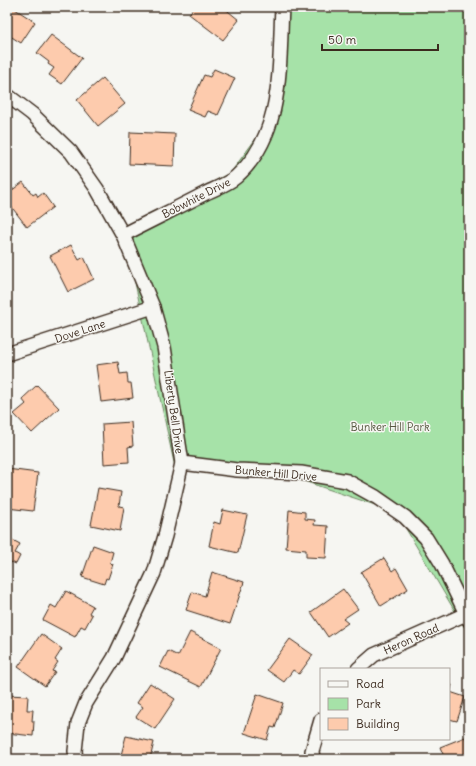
<svg xmlns="http://www.w3.org/2000/svg" width="476" height="766" viewBox="0 0 476 766" font-family="Delius,sans-serif">
<rect width="100%" height="100%" fill="#f6f6f2"/>
<filter id="ink" filterUnits="userSpaceOnUse"><feTurbulence type="fractalNoise" baseFrequency=".025" numOctaves="2"/><feDisplacementMap in="SourceGraphic" scale="8" xChannelSelector="R" yChannelSelector="G"/><feConvolveMatrix kernelMatrix="1 2 1 2 8 2 1 2 1" color-interpolation-filters="sRGB"/></filter>
<g filter="url(#ink)">
<path fill="#a6e2a8" stroke="#708663" d="M278,7H469V635L396,512L253,464L176,472L124,232L231,172L272,117Z"/>
<g fill="#fdcbad" stroke="#3b2a1e">
<path d="M7,7H12L35,22L21,43L7,34Z"/>
<path d="M194,7H223L239,20L223,40L189,14Z"/>
<path d="M51,35L82,58L62,84L49,75L54,68L48,64L49,62L37,53Z"/>
<path d="M214,69L235,78L218,115L208,111L205,117L188,110L204,75L210,77Z"/>
<path d="M103,78L125,104L98,126L77,100Z"/>
<path d="M130,132L175,134L174,166L129,164Z"/>
<path d="M23,182L33,195L36,193L38,197L43,193L53,207L27,227L7,201V194Z"/>
<path d="M71,245L79,260L84,257L94,279L68,292L50,256Z"/>
<path d="M118,362L120,374L127,373L128,383H131L133,398L101,402L96,365Z"/>
<path d="M37,385L59,408L32,433L14,414L26,404L22,399Z"/>
<path d="M131,422L133,446L128,447L129,462L104,464L102,424Z"/>
<path d="M7,469L38,473L33,511L7,508L10,486H7Z"/>
<path d="M98,488L121,492L119,506L124,507L120,531L91,525Z"/>
<path d="M223,510L247,515L238,553L209,546L214,522L220,524Z"/>
<path d="M289,510L305,512V519L315,520L314,525L328,526L326,558L306,557V550L286,548Z"/>
<path d="M7,537L20,544L15,553L20,556L16,564L11,562L7,568Z"/>
<path d="M93,545L113,552L110,563L113,564L108,579L106,578L104,584L82,577Z"/>
<path d="M384,558L392,571L396,568L408,589L381,606L361,572Z"/>
<path d="M212,572L244,582L230,624L186,610L192,592L205,596Z"/>
<path d="M343,589L358,609L343,619L348,623L328,637L311,612Z"/>
<path d="M66,591L93,606L89,613L92,615L85,628L81,626L75,637L43,620L51,605L56,608Z"/>
<path d="M190,632L221,648L201,687L160,667L168,651L178,656Z"/>
<path d="M41,634L62,649L55,660L58,662L52,671L55,672L45,686L18,667Z"/>
<path d="M290,639L313,655L299,674L293,670L284,682L267,670Z"/>
<path d="M150,683L175,699L155,729L136,717L143,707L137,703Z"/>
<path d="M449,684L452,685L450,692L465,697L457,721L449,719Z"/>
<path d="M257,694L283,703L275,728L271,727L267,740L244,733Z"/>
<path d="M7,695L28,696L27,710H33L32,721H34L33,736L7,733Z"/>
<path d="M126,736L154,742L150,759H120Z"/>
<path d="M465,737L469,746V759H445L440,747Z"/>
</g>
<g fill="none" stroke-linecap="round" stroke-linejoin="round">
<g stroke="#3b2a1e" stroke-width="16">
<g id="street">
<path d="M7,95L32,114L71,152L97,189L123,235L153,307L164,347L182,463L165,536L154,573L114,658L86,703L78,723L75,751L76,759"/>
<path d="M123,235C150,221 177,208 204,194C214,189 228,184 236,177C284,135 279,65 282,7"/>
<path d="M7,354L153,307"/>
<path d="M182,463L237,470L301,473L347,481L376,497L405,517L426,538L442,564L469,620"/>
<path d="M358,669L374,655L466,614"/>
<path d="M313,759L312,751L321,720"/>
</g>
</g>
<use href="#street" stroke="#f6f6f2" stroke-width="13"/>
</g>
</g>
<g text-anchor="middle" dominant-baseline="central" stroke-width="3" stroke-linejoin="round" paint-order="stroke">
<g font-size="11" fill="#3b2a1e" stroke="#f6f6f2">
<text transform="translate(196 198) rotate(-27)">Bobwhite Drive</text>
<text transform="translate(80 331) rotate(-18)">Dove Lane</text>
<text transform="translate(174 412) rotate(82)">Liberty Bell Drive</text>
<text transform="translate(276 473) rotate(5)">Bunker Hill Drive</text>
<text transform="translate(411 639) rotate(-24)">Heron Road</text>
</g>
<g font-size="11" fill="#565840" stroke="#f6f6f2">
<text x="390" y="427">Bunker Hill Park</text>
</g>
</g>
<rect width="476" height="766" fill="none" stroke="#f6f6f2" stroke-width="24"/>
<rect x="12" y="12" width="452" height="742" fill="none" stroke="#3b2a1e" stroke-width="1.5" filter="url(#ink)"/>
<rect x="320" y="668" width="130" height="72" fill="#f6f6f2" stroke="#aba49d"/>
<rect x="328" y="681" width="20" height="6" fill="#f6f6f2" stroke="#aba49d"/>
<text x="356" y="688" font-size="12" fill="#3b2a1e">Road</text>
<rect x="328" y="698" width="20" height="12" fill="#a6e2a8" stroke="#aba49d"/>
<text x="356" y="708" font-size="12" fill="#3b2a1e">Park</text>
<rect x="328" y="718" width="20" height="12" fill="#fdcbad" stroke="#aba49d"/>
<text x="356" y="728" font-size="12" fill="#3b2a1e">Building</text>
<path d="M322 44v6h116v-6" fill="none" stroke="#3b2a1e" stroke-width="2"/>
<text x="328" y="44" font-size="12" fill="#3b2a1e" stroke="#f6f6f2" stroke-width="3" paint-order="stroke">50 m</text>
</svg>
